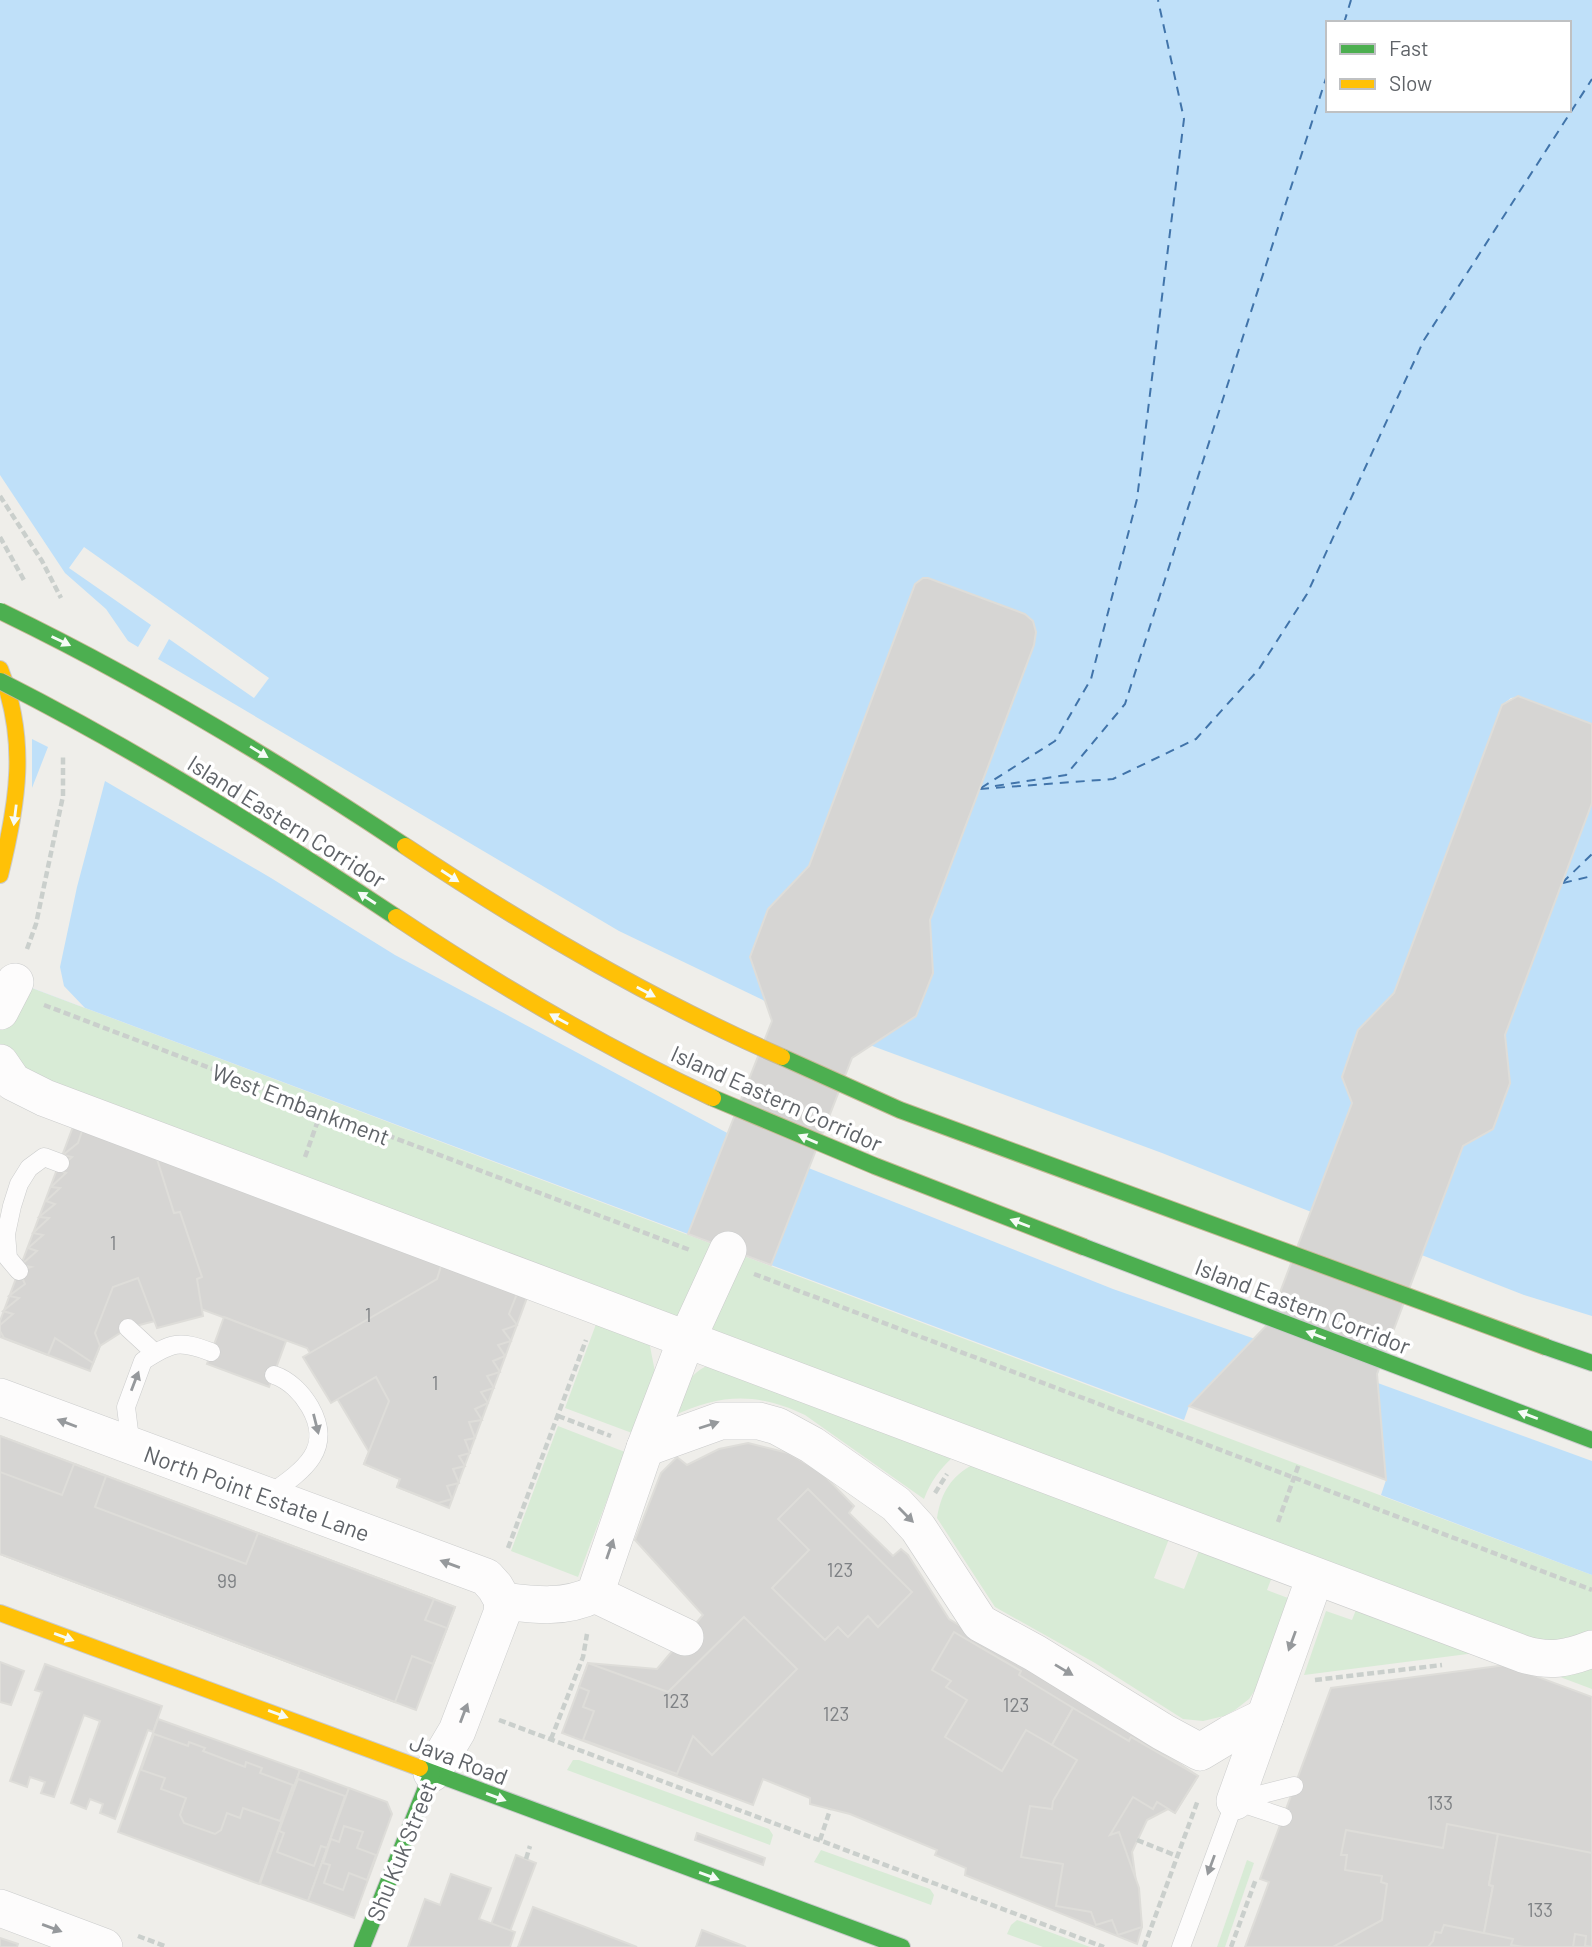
<svg xmlns="http://www.w3.org/2000/svg" width="1592" height="1947" viewBox="0 0 1592 1947" font-family="Barlow,sans-serif">
<rect width="100%" height="100%" fill="#efeeea"/>
<g fill="#d8ebd6" fill-rule="evenodd">
<path d="M0,976L1592,1575V1689L1491,1651L1304,1675L1326,1611L1352,1620L1359,1602L1275,1569L1267,1590L1288,1598L1259,1684L1249,1699L1235,1710L1224,1716L1203,1721L1183,1719L1095,1663L995,1607L937,1518C941,1493 951,1476 974,1464L953,1457C939,1470 931,1481 924,1499L805,1415C757,1392 720,1394 673,1416C682,1394 687,1371 713,1364L649,1341L655,1372L632,1433L565,1408L599,1316L0,1091ZM1172,1531L1202,1543L1184,1589L1154,1578Z"/>
<path d="M558,1426L625,1452L578,1577L511,1551Z"/>
<path d="M573,1760H579L769,1829L773,1835L770,1845L567,1770Z"/>
<path d="M821,1850L930,1889L934,1895L931,1905L814,1862Z"/>
<path d="M1247,1860L1254,1863L1225,1947H1217Z"/>
<path d="M1017,1920L1020,1921L1090,1947H1043L1007,1934L1011,1925Z"/>
</g>
<g fill="#bfe0f9" fill-rule="evenodd">
<path d="M0,0H1592V724L1518,697L1511,698L1502,705L1394,993L1358,1030L1342,1077L1352,1103L1268,1324L1189,1406L1184,1420L771,1265L852,1058L916,1016L933,973L930,920L1034,645C1036,631 1036,624 1025,614L928,578L915,584L809,866L768,909L750,956L772,1021L688,1234L0,976ZM1328,23H1569V110H1328Z"/>
<path d="M1592,803V1575L1381,1495L1386,1480L1377,1374L1463,1146L1493,1129L1510,1083L1505,1035Z"/>
</g>
<g fill="#efeeea" fill-rule="evenodd">
<path d="M0,475L65,573L106,609L128,641L138,647L151,625L69,568L84,547L269,678L254,698L169,639L158,659L619,931L769,1003L775,1022L731,1135L395,955L271,878L105,781L77,887L60,967L64,986L85,1008L0,976ZM32,739L48,747L32,788Z"/>
<path d="M867,1044L1162,1153L1314,1213L1271,1326L1258,1340L1113,1289L806,1167L850,1055Z"/>
<path d="M1419,1254L1524,1295L1592,1316V1461L1375,1382Z"/>
</g>
<g fill="none" stroke-linecap="round" stroke-linejoin="round">
<g stroke="#4174aa" stroke-width="2" stroke-dasharray="9 7" stroke-linecap="butt">
<path d="M1344,23L1351,0"/>
<path d="M995,786L1066,775L1125,704L1328,72"/>
<path d="M981,788L1055,741L1091,679L1137,499L1184,119L1158,0"/>
<path d="M980,789L1113,779L1196,739L1259,669L1307,594L1424,340L1592,79"/>
<path d="M1562,883L1592,854"/>
<path d="M1563,883L1592,876"/>
</g>
</g>
<g fill="#d6d5d3" stroke="#deddd9" stroke-width="2">
<path d="M923,578H928L1025,614L1033,621L1036,632L1034,645L930,920L933,973L916,1016L852,1058L771,1265L688,1234L772,1021L750,957L768,909L809,866L915,584Z"/>
<path d="M1518,696L1592,724V803L1505,1035L1510,1083L1493,1129L1463,1146L1377,1374L1386,1480L1189,1406L1268,1324L1352,1103L1342,1077L1358,1030L1394,993L1502,705Z"/>
<path d="M74,1124L528,1295L449,1508L397,1487L400,1479L364,1464L369,1452L307,1348L201,1309L128,1328L100,1346L90,1371L0,1337V1321Z"/>
<path d="M83,1128L157,1159L174,1213L180,1212L202,1277L197,1279L203,1316L157,1328L138,1278L113,1287L95,1333L100,1346L93,1363L55,1338L48,1355L4,1338L0,1331V1325L13,1314L3,1311L19,1298L9,1296L25,1284L19,1271L31,1267L21,1265L37,1251L28,1248L43,1235L33,1233L49,1218L39,1217L55,1204L46,1201L60,1188L51,1187L66,1173L57,1170L72,1157L63,1155L78,1143Z"/>
<path d="M442,1263L518,1291L509,1314L517,1325L503,1330L511,1341L498,1345L505,1356L493,1361L500,1372L487,1376L494,1388L481,1392L488,1403L475,1409L482,1420L469,1422L475,1438L465,1440L470,1453L459,1456L465,1466L453,1469L459,1483L447,1486L452,1499L438,1503L397,1487L400,1479L364,1464L389,1401L376,1377L331,1403L303,1357L437,1279Z"/>
<path d="M224,1317L286,1341L269,1387L207,1364Z"/>
<path d="M0,1436L455,1607L433,1664L412,1656L395,1702L0,1554Z"/>
<path d="M0,1436L455,1607L416,1710L0,1554Z"/>
<path d="M748,1443L788,1453L821,1472L854,1506L849,1513L893,1556L901,1549L908,1555L949,1619L1071,1692L1198,1776L1175,1813L1168,1809L1147,1820L1132,1852L1142,1927L1137,1944L965,1875L966,1868L935,1855L937,1850L850,1814L810,1804V1798L763,1779L753,1805L562,1733L588,1663L657,1669L703,1615L635,1540L661,1473L677,1457L687,1465L719,1449Z"/>
<path d="M74,1464L106,1476L95,1507L246,1564L258,1533L434,1599L425,1620L447,1628L433,1664L412,1656L395,1702L0,1554V1472L62,1495Z"/>
<path d="M808,1489L912,1592L878,1627L868,1616L848,1637L838,1627L825,1640L772,1588L809,1550L778,1519Z"/>
<path d="M744,1617L797,1669L712,1755L693,1736L677,1774L583,1740L594,1711L583,1707L589,1691L579,1687L588,1663L668,1692Z"/>
<path d="M954,1632L1021,1671L1019,1675L1073,1708L1052,1745L1026,1730L1002,1771L945,1737L967,1700L946,1687L951,1681L932,1670Z"/>
<path d="M0,1662L24,1671L11,1705L0,1702Z"/>
<path d="M45,1664L162,1706L153,1732L148,1730L115,1819L100,1813L103,1804L90,1799L86,1809L71,1803L100,1721L84,1715L54,1797L41,1793L45,1782L30,1777L27,1787L10,1781L42,1692L35,1690Z"/>
<path d="M1506,1665L1592,1697V1947H1245L1269,1882L1260,1879L1331,1688Z"/>
<path d="M1073,1708L1129,1741L1131,1737L1198,1776L1175,1813L1157,1802L1153,1809L1133,1797L1110,1835L1119,1832L1139,1888L1142,1927L1118,1935L1112,1920L1096,1925L1091,1912L1056,1906L1063,1864L1021,1857L1030,1806L1052,1809L1053,1801L1077,1760L1052,1745Z"/>
<path d="M158,1719L300,1770L259,1884L118,1832Z"/>
<path d="M154,1734L188,1746L189,1742L205,1748L203,1751L245,1767L246,1762L262,1768L260,1773L293,1785L280,1821L243,1808L240,1818L227,1813L221,1830L215,1834L184,1823L180,1815L186,1798L161,1789L165,1778L141,1770Z"/>
<path d="M300,1770L349,1788L308,1901L260,1884Z"/>
<path d="M298,1779L345,1796L327,1848L321,1846L314,1866L277,1852L284,1833L279,1831Z"/>
<path d="M349,1788L387,1802L392,1814L354,1918L308,1901Z"/>
<path d="M1447,1824L1498,1834L1489,1885L1493,1886L1484,1933L1444,1925L1441,1933L1435,1932L1433,1941L1428,1947H1333L1382,1920L1387,1884L1381,1882L1382,1876L1345,1870L1347,1855H1341L1346,1830L1443,1848Z"/>
<path d="M344,1826L363,1832L357,1848L376,1855L367,1880L349,1873L343,1890L324,1883L330,1865L323,1863L331,1839L339,1842Z"/>
<path d="M697,1833L765,1858L763,1865L695,1840Z"/>
<path d="M1498,1834L1592,1853V1947L1585,1946L1586,1936L1575,1934L1573,1947H1524L1511,1945L1513,1939L1484,1933L1493,1886L1489,1885Z"/>
<path d="M516,1855L536,1863L504,1947H483Z"/>
<path d="M451,1874L491,1888L479,1919L515,1932L510,1947H408L425,1899L440,1905Z"/>
<path d="M533,1907L637,1947H518Z"/>
<path d="M702,1930L746,1947H696Z"/>
<path d="M0,1938L18,1944L17,1947H0Z"/>
</g>
<g fill="none" stroke-linecap="round" stroke-linejoin="round">
<g stroke="#cbcccc" stroke-width="19">
<g id="lane">
<path d="M19,1271L8,1258L6,1234L12,1206L19,1184L29,1168L44,1157L60,1163"/>
<path d="M128,1328L155,1353"/>
<path d="M131,1447L126,1407L143,1361C172,1342 179,1340 211,1352"/>
<path d="M267,1496C301,1472 335,1451 310,1407C302,1393 289,1380 274,1375"/>
<path d="M1235,1801L1294,1786"/>
<path d="M1235,1801L1283,1817"/>
<path d="M1181,1947L1235,1801"/>
</g>
</g>
<g stroke="#cbcccc" stroke-width="38">
<g id="street">
<path d="M0,1011L15,982"/>
<path d="M0,1063L13,1082L45,1098L1523,1654C1549,1662 1567,1659 1592,1649"/>
<path d="M0,1397L486,1577L495,1587L503,1601"/>
<path d="M645,1448L720,1421H759L777,1426L812,1445L896,1504L918,1528L980,1623L1035,1653L1163,1732L1200,1752L1230,1734L1265,1717"/>
<path d="M595,1594L685,1637"/>
<path d="M503,1601C535,1605 565,1609 595,1594L645,1448L683,1348L728,1250"/>
<path d="M432,1773L457,1731L502,1613L503,1601"/>
<path d="M1235,1801L1315,1577"/>
<path d="M0,1908L104,1947"/>
</g>
</g>
<g stroke="#cacacb" stroke-width="18">
<g id="fast">
<path d="M1084,1247L1592,1440"/>
<path d="M1546,1347L1592,1363"/>
<path d="M420,1768L902,1947"/>
<path d="M362,1947L432,1773"/>
</g>
</g>
<g stroke="#cacacb" stroke-width="18">
<g id="slow">
<path d="M0,669C28,740 18,803 0,875"/>
<path d="M0,1613L420,1768"/>
</g>
</g>
<g stroke="#cacfcc" stroke-width="4.5" stroke-dasharray="7 3.5" stroke-linecap="butt">
<path d="M0,496L42,561L61,598"/>
<path d="M0,537L25,582"/>
<path d="M27,949L36,924L63,796V756"/>
<path d="M44,1005L690,1250"/>
<path d="M305,1157L321,1112"/>
<path d="M754,1274L1592,1590"/>
<path d="M558,1416L611,1436"/>
<path d="M935,1493L947,1474"/>
<path d="M1278,1522L1299,1464"/>
<path d="M508,1548L586,1340"/>
<path d="M1315,1680L1442,1665"/>
<path d="M499,1720L1104,1947"/>
<path d="M551,1739L583,1657L587,1634"/>
<path d="M820,1840L830,1810"/>
<path d="M1137,1840L1177,1856"/>
<path d="M526,1859L530,1846"/>
<path d="M138,1936L167,1947"/>
<path d="M1144,1947L1198,1800"/>
<path d="M1231,1947L1256,1879"/>
</g>
<use href="#lane" stroke="#fdfcfc" stroke-width="18"/>
<use href="#street" stroke="#fdfcfc" stroke-width="37"/>
<use href="#fast" stroke="#4caf50" stroke-width="16"/>
<use href="#slow" stroke="#ffc107" stroke-width="16"/>
<g stroke="#c8b996" stroke-width="18" stroke-linecap="butt">
<g id="fast-bridge">
<path d="M0,611C141,679 274,759 405,846"/>
<path d="M0,681C138,751 268,832 396,917"/>
<path d="M782,1057L900,1110L1546,1347"/>
<path d="M713,1098L875,1166L1084,1247"/>
</g>
</g>
<g stroke="#c8b996" stroke-width="18" stroke-linecap="butt">
<g id="slow-bridge">
<path d="M405,846C525,926 650,999 782,1057"/>
<path d="M396,917C498,985 602,1046 713,1098"/>
</g>
</g>
<use href="#fast-bridge" stroke="#4caf50" stroke-width="16"/>
<use href="#slow-bridge" stroke="#ffc107" stroke-width="16"/>
</g>
<defs><path id="oneway-solid" d="M-6-.8H1V-3.2L6.5 0L1 3.2V.8H-6Z" transform="scale(1.75)"/></defs>
<g fill="#f6fbf6">
<use href="#oneway-solid" transform="translate(61 641) rotate(26)"/>
<use href="#oneway-solid" transform="translate(259 752) rotate(32)"/>
<use href="#oneway-solid" transform="translate(15 815) rotate(97)"/>
<use href="#oneway-solid" transform="translate(450 876) rotate(33)"/>
<use href="#oneway-solid" transform="translate(367 898) rotate(-147)"/>
<use href="#oneway-solid" transform="translate(646 992) rotate(28)"/>
<use href="#oneway-solid" transform="translate(559 1019) rotate(-151)"/>
<use href="#oneway-solid" transform="translate(808 1139) rotate(-157)"/>
<use href="#oneway-solid" transform="translate(1020 1223) rotate(-159)"/>
<use href="#oneway-solid" transform="translate(1316 1335) rotate(-159)"/>
<use href="#oneway-solid" transform="translate(1528 1415) rotate(-159)"/>
<use href="#oneway-solid" transform="translate(64 1637) rotate(20)"/>
<use href="#oneway-solid" transform="translate(278 1714) rotate(20)"/>
<use href="#oneway-solid" transform="translate(496 1797) rotate(20)"/>
<use href="#oneway-solid" transform="translate(709 1876) rotate(20)"/>
</g>
<g fill="#96999c">
<use href="#oneway-solid" transform="translate(135 1381) rotate(-69)"/>
<use href="#oneway-solid" transform="translate(67 1423) rotate(-159)"/>
<use href="#oneway-solid" transform="translate(316 1424) rotate(76)"/>
<use href="#oneway-solid" transform="translate(709 1425) rotate(-18)"/>
<use href="#oneway-solid" transform="translate(906 1515) rotate(45)"/>
<use href="#oneway-solid" transform="translate(610 1549) rotate(-71)"/>
<use href="#oneway-solid" transform="translate(450 1564) rotate(-160)"/>
<use href="#oneway-solid" transform="translate(1292 1641) rotate(110)"/>
<use href="#oneway-solid" transform="translate(1064 1670) rotate(31)"/>
<use href="#oneway-solid" transform="translate(464 1713) rotate(-69)"/>
<use href="#oneway-solid" transform="translate(1211 1865) rotate(110)"/>
<use href="#oneway-solid" transform="translate(52 1928) rotate(20)"/>
</g>
<g text-anchor="middle" dominant-baseline="central" stroke-width="7" stroke-linejoin="round" paint-order="stroke">
<g font-size="19" fill="#7e8184">
<text x="113" y="1242">1</text>
<text x="368" y="1314">1</text>
<text x="435" y="1382">1</text>
<text x="840" y="1569">123</text>
<text x="227" y="1580">99</text>
<text x="676" y="1700">123</text>
<text x="1016" y="1704">123</text>
<text x="836" y="1713">123</text>
<text x="1440" y="1802">133</text>
<text x="1540" y="1909">133</text>
</g>
<g font-size="23" fill="#5f6368" stroke="#fff">
<text transform="translate(287 821) rotate(32)">Island Eastern Corridor</text>
<text transform="translate(777 1098) rotate(24)">Island Eastern Corridor</text>
<text transform="translate(301 1104) rotate(21)">West Embankment</text>
<text transform="translate(1303 1306) rotate(21)">Island Eastern Corridor</text>
<text transform="translate(257 1493) rotate(20)">North Point Estate Lane</text>
<text transform="translate(459 1759) rotate(21)">Java Road</text>
<text transform="translate(401 1851) rotate(-68)">Shu Kuk Street</text>
</g>
</g>
<rect x="1326" y="21" width="245" height="91" fill="#ffffff" stroke="#bfc1c3" stroke-width="2"/>
<rect x="1340" y="44" width="35" height="10" fill="#4caf50" stroke="#bfc1c3" stroke-width="2"/>
<text x="1389" y="56" font-size="21" fill="#5f6368">Fast</text>
<rect x="1340" y="79" width="35" height="10" fill="#ffc107" stroke="#bfc1c3" stroke-width="2"/>
<text x="1389" y="91" font-size="21" fill="#5f6368">Slow</text>
</svg>
